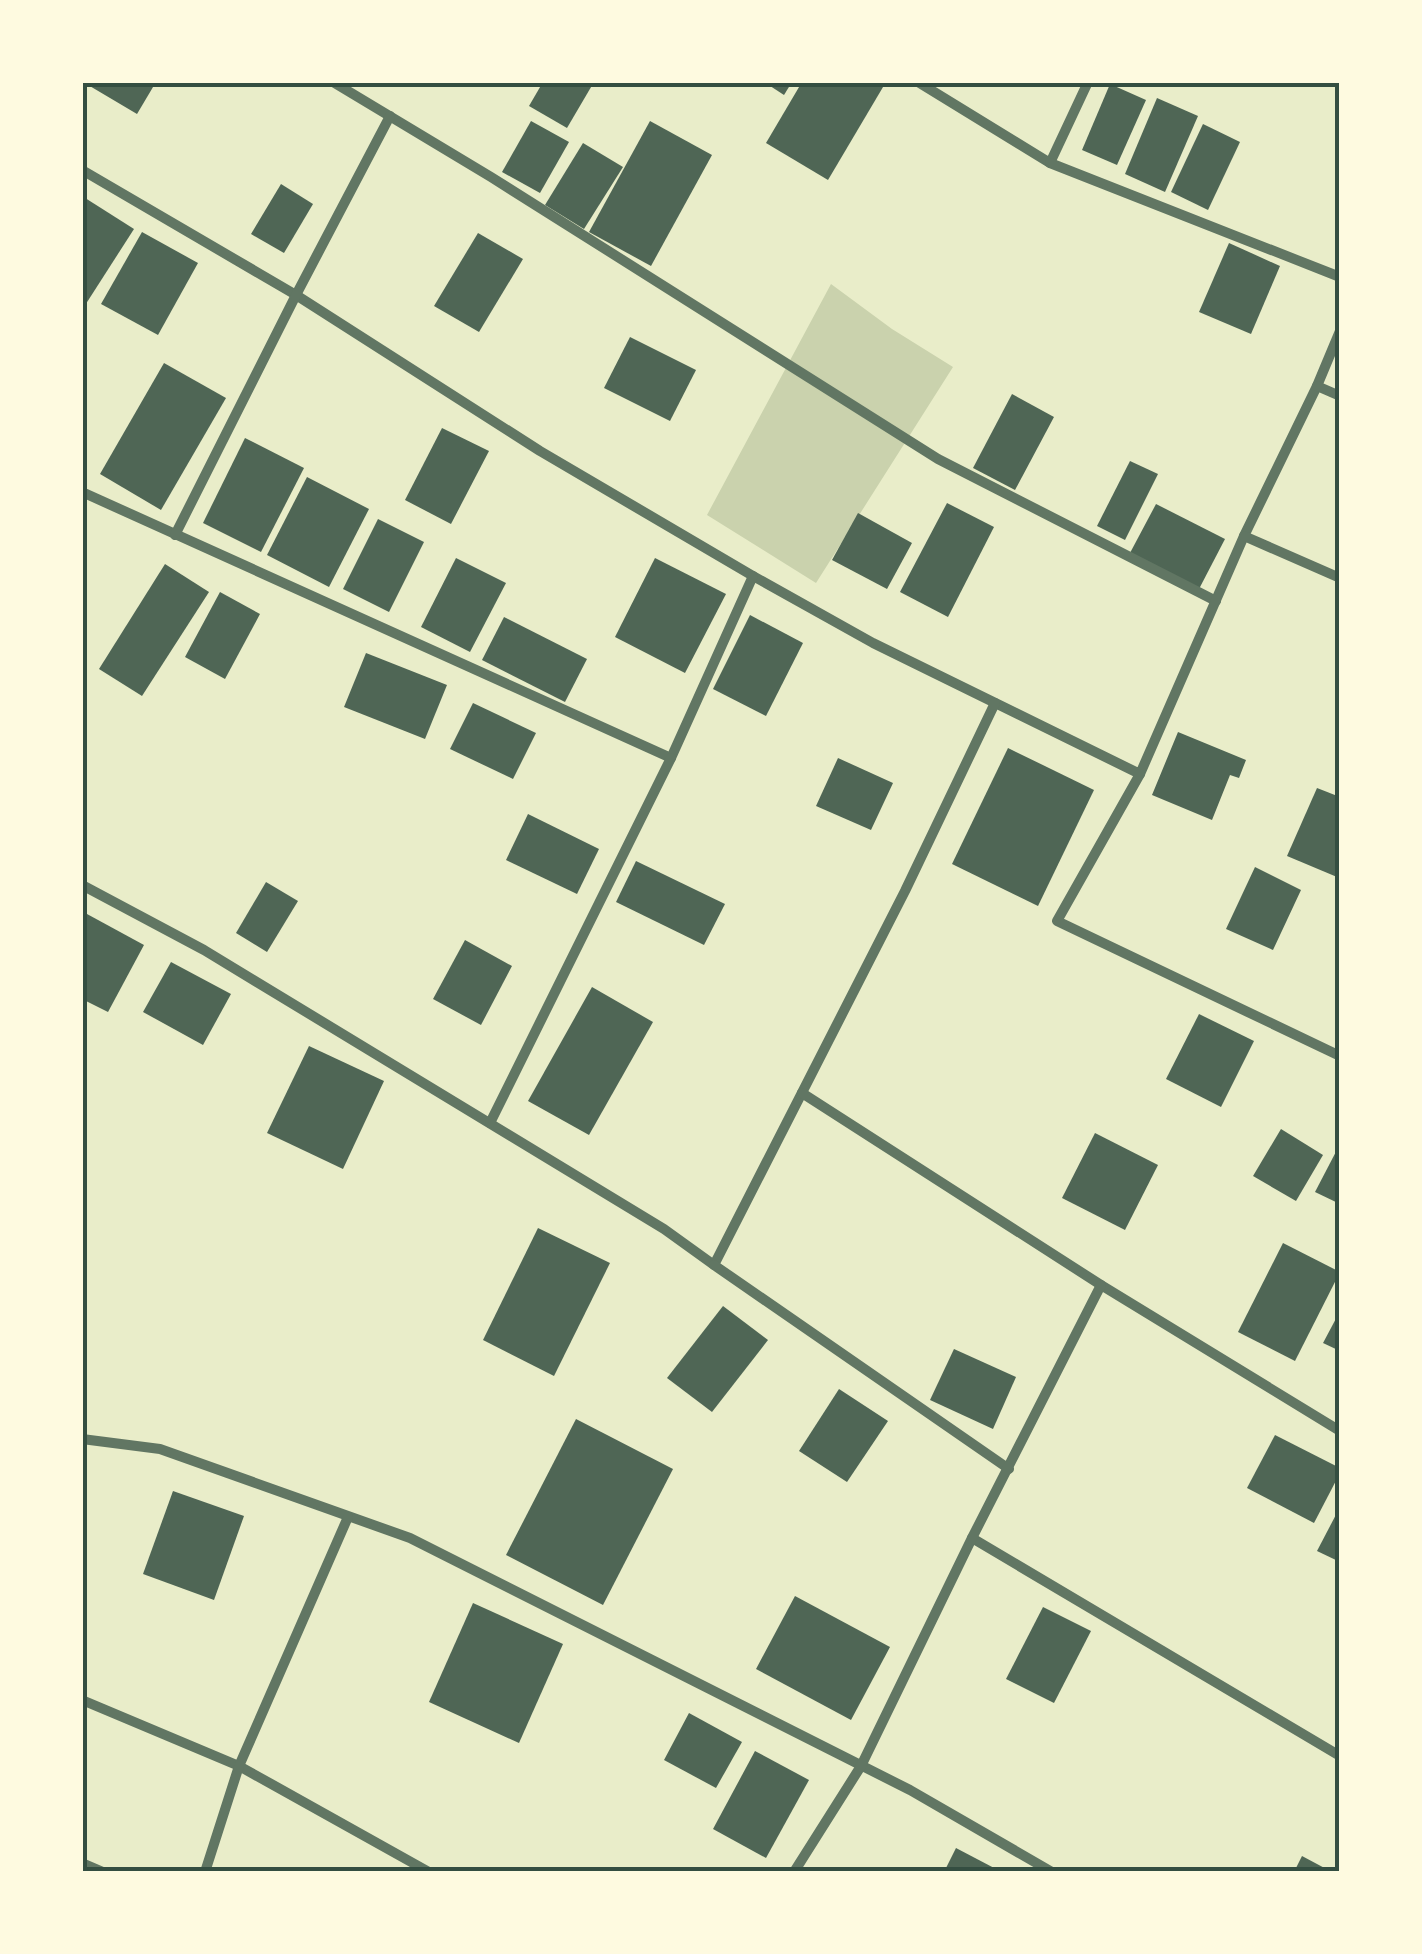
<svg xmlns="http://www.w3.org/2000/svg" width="1422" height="1954" viewBox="0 0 1422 1954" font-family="'Public Sans',sans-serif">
<rect width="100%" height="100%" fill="#e9edc9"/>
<path fill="#cad2ad" d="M831,284L892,329L953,367L816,583L707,515Z"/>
<g fill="#4f6655">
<path d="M83,82H156L137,114Z"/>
<path d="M543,82H594L567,128L529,106Z"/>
<path d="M764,82H792L784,95Z"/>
<path d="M802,82H886L828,180L766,143Z"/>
<path d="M1110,84L1146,100L1117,165L1082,150Z"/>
<path d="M1157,98L1198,116L1165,192L1125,174Z"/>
<path d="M531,121L569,142L540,193L502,172Z"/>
<path d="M650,121L712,155L651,266L589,232Z"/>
<path d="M1203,124L1240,142L1208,210L1171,192Z"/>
<path d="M583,143L623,167L584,229L545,205Z"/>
<path d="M281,184L313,204L284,253L251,234Z"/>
<path d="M82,196L134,229L82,310Z"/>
<path d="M142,232L198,263L158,335L101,304Z"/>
<path d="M478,233L523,259L479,332L434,306Z"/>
<path d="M1229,243L1280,266L1251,334L1199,312Z"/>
<path d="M630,337L696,370L670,421L604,388Z"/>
<path d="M164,363L226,398L161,510L100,474Z"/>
<path d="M1012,394L1054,417L1015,490L973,468Z"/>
<path d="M442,428L489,451L451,524L405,500Z"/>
<path d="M245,438L304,468L261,552L203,523Z"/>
<path d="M1130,461L1158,474L1125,540L1097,526Z"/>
<path d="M307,477L369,509L329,587L267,555Z"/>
<path d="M947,503L994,527L948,617L900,592Z"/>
<path d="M1156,504L1225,539L1199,589L1130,553Z"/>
<path d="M858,513L912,543L887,589L832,560Z"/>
<path d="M378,519L424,542L389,612L343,589Z"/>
<path d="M456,558L506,583L470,652L421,627Z"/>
<path d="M655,558L726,594L685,673L615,637Z"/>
<path d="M165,564L209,592L142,696L99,669Z"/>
<path d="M220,592L260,614L225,679L185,657Z"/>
<path d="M750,615L803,643L766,716L713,689Z"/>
<path d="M504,617L587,659L565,702L482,660Z"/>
<path d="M366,653L447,685L425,739L344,707Z"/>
<path d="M473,703L536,733L513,779L450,749Z"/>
<path d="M1178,732L1246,760L1239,778L1230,775L1212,820L1152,795Z"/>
<path d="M1008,748L1094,790L1038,906L952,864Z"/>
<path d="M838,758L893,783L871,830L816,806Z"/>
<path d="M1317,788L1340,797V871L1337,877L1287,856Z"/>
<path d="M528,814L599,849L577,894L506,860Z"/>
<path d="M636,861L725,904L704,945L616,902Z"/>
<path d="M1255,867L1301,890L1273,950L1226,929Z"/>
<path d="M266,882L298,901L267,952L236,933Z"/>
<path d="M87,914L144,945L108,1012L82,999V922Z"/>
<path d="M465,940L512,966L481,1025L433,999Z"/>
<path d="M171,962L231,994L203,1045L143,1012Z"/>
<path d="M592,987L653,1022L589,1135L528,1101Z"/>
<path d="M1199,1014L1254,1041L1221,1107L1166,1079Z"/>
<path d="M309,1046L384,1081L343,1169L267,1133Z"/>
<path d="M1281,1129L1323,1155L1296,1201L1253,1176Z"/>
<path d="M1095,1133L1158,1165L1125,1230L1062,1198Z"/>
<path d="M1340,1144V1204L1315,1192Z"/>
<path d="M538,1228L610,1263L554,1376L483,1340Z"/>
<path d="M1283,1243L1340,1272L1295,1361L1238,1332Z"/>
<path d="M723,1306L768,1340L712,1412L667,1378Z"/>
<path d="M1340,1311V1351L1323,1343Z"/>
<path d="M954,1349L1016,1377L993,1429L930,1400Z"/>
<path d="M839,1389L888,1421L847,1482L799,1451Z"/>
<path d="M576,1419L673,1469L603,1605L506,1555Z"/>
<path d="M1275,1435L1340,1468V1473L1314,1523L1247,1488Z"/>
<path d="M173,1491L244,1516L214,1600L143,1574Z"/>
<path d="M1340,1507V1562L1317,1551Z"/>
<path d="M795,1596L890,1647L851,1720L756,1669Z"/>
<path d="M473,1603L563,1644L519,1743L429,1702Z"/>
<path d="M1043,1607L1091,1631L1054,1703L1006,1679Z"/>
<path d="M689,1713L742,1742L716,1788L664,1760Z"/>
<path d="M755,1751L809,1780L766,1858L713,1829Z"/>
<path d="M956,1848L996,1869L995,1872H944Z"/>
<path d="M1302,1856L1332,1872H1294Z"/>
</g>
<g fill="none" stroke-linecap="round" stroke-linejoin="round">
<g stroke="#617663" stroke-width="10">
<path d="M333,82L491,177L938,459L1216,601"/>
<path d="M918,82L1050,163L1088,82"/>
<path d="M1050,163L1340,277"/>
<path d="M82,170L296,295L540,451L753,576L873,643L1140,774L1244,536L1317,386L1340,331"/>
<path d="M1317,386L1340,396"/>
<path d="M82,492L671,758L753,576"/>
<path d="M175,535L296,295L390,116"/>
<path d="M1244,536L1340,578"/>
<path d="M1140,774L1057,921L1340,1056"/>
<path d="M82,885L204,950L664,1229L714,1265L905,891L995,703"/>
<path d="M802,1093L1101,1285L1340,1431"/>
<path d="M490,1123L671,758"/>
<path d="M714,1265L1009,1469"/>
<path d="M82,1439L160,1449L410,1538L910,1790L1052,1872"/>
<path d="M972,1538L1340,1756"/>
<path d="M82,1700L239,1766L429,1872"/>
<path d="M82,1863L103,1872"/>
<path d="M205,1872L239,1766L348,1517"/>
<path d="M794,1872L861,1766L972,1538L1101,1285"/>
</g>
</g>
<rect width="1422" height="1954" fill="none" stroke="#fefae0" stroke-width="170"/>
<rect x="85" y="85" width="1252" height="1784" fill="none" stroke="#344e41" stroke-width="4"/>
</svg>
